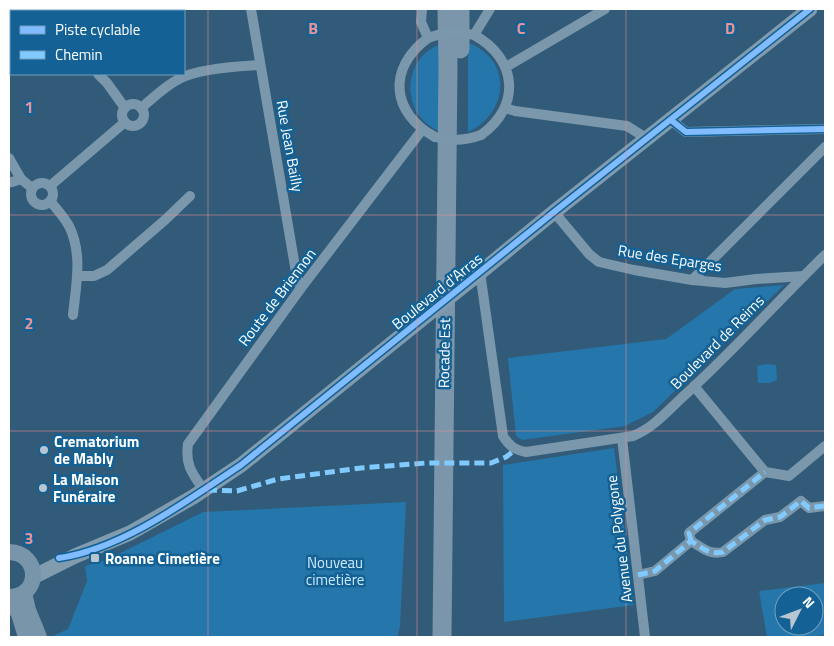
<svg xmlns="http://www.w3.org/2000/svg" width="834" height="646" viewBox="0 0 834 646" font-family="'Titillium Web',sans-serif">
<rect width="100%" height="100%" fill="#315b78"/>
<g fill="#2576aa" fill-rule="evenodd">
<path d="M468,43C513,59 509,113 468,132Z"/>
<path d="M441,44L439,131C400,115 401,58 441,44Z"/>
<path d="M784,285L653,412L625,426L522,440L516,436L508,358L666,339L735,289Z"/>
<path d="M766,364L776,365L777,380L770,383H758L757,366Z"/>
<path d="M614,448L634,605L504,622L503,465Z"/>
<path d="M406,502L400,627L397,637H53V636L68,629L87,581L85,566L106,560L203,512Z"/>
<path d="M825,583V635L803,637H767L759,591ZM784,596H814V626H784Z"/>
</g>
<g fill="none" stroke-linecap="round" stroke-linejoin="round">
<g stroke="#7a97ab" stroke-width="10">
<path d="M154,9L155,11"/>
<path d="M251,9L297,278L301,288"/>
<path d="M422,9L421,22L428,38C387,68 391,113 435,137"/>
<path d="M60,11L61,9"/>
<path d="M9,49L11,48"/>
<path d="M506,67L605,9"/>
<path d="M98,74L107,83L125,108"/>
<circle cx="133" cy="115" r="11"/>
<path d="M141,108C153,98 165,86 179,79C197,69 239,66 260,65"/>
<path d="M505,108L515,111L627,126L646,138"/>
<path d="M671,120L686,132L825,129"/>
<path d="M481,135C522,106 517,58 474,35L490,9"/>
<path d="M9,158L21,179L32,188"/>
<path d="M9,182H12L21,179"/>
<circle cx="42" cy="194" r="11"/>
<path d="M50,186L125,122"/>
<path d="M50,201C57,209 64,217 69,226C83,254 76,285 73,315"/>
<path d="M554,212L589,254L599,262L634,270L692,280L725,283L756,279L804,276"/>
<path d="M480,272L503,436C509,446 515,450 526,452L633,436C655,427 669,409 687,393C735,349 778,301 825,255"/>
<path d="M77,276H94L107,270L165,220L190,196"/>
<path d="M692,280L825,147"/>
<path d="M694,386L765,472L789,476L825,446"/>
<path d="M622,438L645,637"/>
<path d="M203,489C192,473 185,465 188,444L301,288L422,130"/>
<path d="M691,541L689,533L765,472"/>
<path d="M638,575L655,571L691,541C702,548 710,555 723,552L765,520L780,517L801,501L809,508L825,506"/>
</g>
<g stroke="#819caf" stroke-width="15">
<path d="M471,280L554,212L810,9"/>
<path d="M33,577L75,556L130,533L193,497L241,465L432,311"/>
</g>
<g stroke="#7895a9" stroke-width="16">
<path d="M9,552C41,553 41,597 9,597"/>
<path d="M24,593L28,610L39,637"/>
<path d="M13,604L19,614L26,637"/>
</g>
<g stroke="#7b96aa" stroke-width="19">
<path d="M460,49V9"/>
<path d="M442,637L448,66L447,9"/>
</g>
<g stroke="#7a97ab" stroke-width="10">
<path d="M428,38C444,32 457,31 474,35"/>
<path d="M435,137C452,141 464,141 481,135"/>
</g>
<path stroke="#819caf" stroke-width="15" d="M432,311L471,280"/>
<g stroke="#80caff" stroke-width="5" stroke-dasharray="10 5" stroke-linecap="butt">
<path d="M207,490L237,491L278,479L361,468L426,463H491L506,457L515,450"/>
<path d="M691,541L689,533L765,472"/>
<path d="M638,575L655,571L691,541C702,548 710,555 723,552L765,520L780,517L801,501L809,508L825,506"/>
</g>
<g stroke="#146195" stroke-width="9">
<g id="cycleway">
<path d="M671,120L686,132L825,129"/>
<path d="M59,558C122,549 188,500 241,465L554,212L810,9"/>
</g>
</g>
<use href="#cycleway" stroke="#80bcff" stroke-width="6"/>
</g>
<path fill="none" stroke="#ea9494" stroke-width="1" stroke-opacity="0.55" d="M208,9V637M417,9V637M626,9V637M9,215H825M9,431H825"/>
<g fill="#b7c6d0" stroke="#146195" stroke-width="2">
<circle cx="44" cy="450" r="5"/>
<circle cx="43" cy="488" r="5"/>
<rect x="90" y="553" width="10" height="10" rx="2.5"/>
</g>
<g text-anchor="middle" dominant-baseline="central" stroke-width="5" stroke-linejoin="round" paint-order="stroke">
<g font-size="15" fill="#fff" stroke="#146195">
<text transform="translate(290 146) rotate(80)">Rue Jean Bailly</text>
<text transform="translate(670 258) rotate(9)">Rue des Eparges</text>
<text transform="translate(437 291) rotate(-39)">Boulevard d'Arras</text>
<text transform="translate(277 297) rotate(-53)">Route de Briennon</text>
<text transform="translate(717 342) rotate(-45)">Boulevard de Reims</text>
<text transform="translate(444 353) rotate(-89)">Rocade Est</text>
<text transform="translate(619 539) rotate(-97)">Avenue du Polygone</text>
</g>
<g font-size="15" font-weight="bold" fill="#fff" stroke="#146195" text-anchor="start">
<text x="54" y="441">Crematorium<tspan x="54" dy="17">de Mably</tspan></text>
<text x="53" y="479">La Maison<tspan x="53" dy="17">Funéraire</tspan></text>
<text x="105" y="558">Roanne Cimetière</text>
</g>
<g font-size="15" fill="#cbe9fc" stroke="#146195">
<text x="335" y="562">Nouveau<tspan x="335" dy="17">cimetière</tspan></text>
</g>
</g>
<g font-size="16" text-anchor="middle" font-weight="bold" fill="#ea9494" stroke="#146195" stroke-width="5" stroke-linejoin="round" paint-order="stroke">
<text x="313" y="34">B</text>
<text x="521" y="34">C</text>
<text x="730" y="34">D</text>
<text x="29" y="113">1</text>
<text x="29" y="329">2</text>
<text x="29" y="544">3</text>
</g>
<rect width="834" height="646" fill="none" stroke="#ffffff" stroke-width="20"/>
<rect x="10" y="10" width="175" height="65" fill="#146195" stroke="#72a0bf"/>
<rect x="20" y="26" width="25" height="8" fill="#80bcff" stroke="#72a0bf"/>
<text x="55" y="35" font-size="15" fill="#ffffff">Piste cyclable</text>
<rect x="20" y="51" width="25" height="8" fill="#80caff" stroke="#72a0bf"/>
<text x="55" y="60" font-size="15" fill="#ffffff">Chemin</text>
<g transform="translate(799 611) rotate(48)"><circle r="24" fill="#146195" stroke="#72a0bf"/>
<path d="M0-4L9 19L0 12L-9 19Z" fill="#b7c6d0"/>
<text y="-8" font-size="14" font-weight="bold" text-anchor="middle" fill="#ffffff">N</text>
</g>
</svg>
